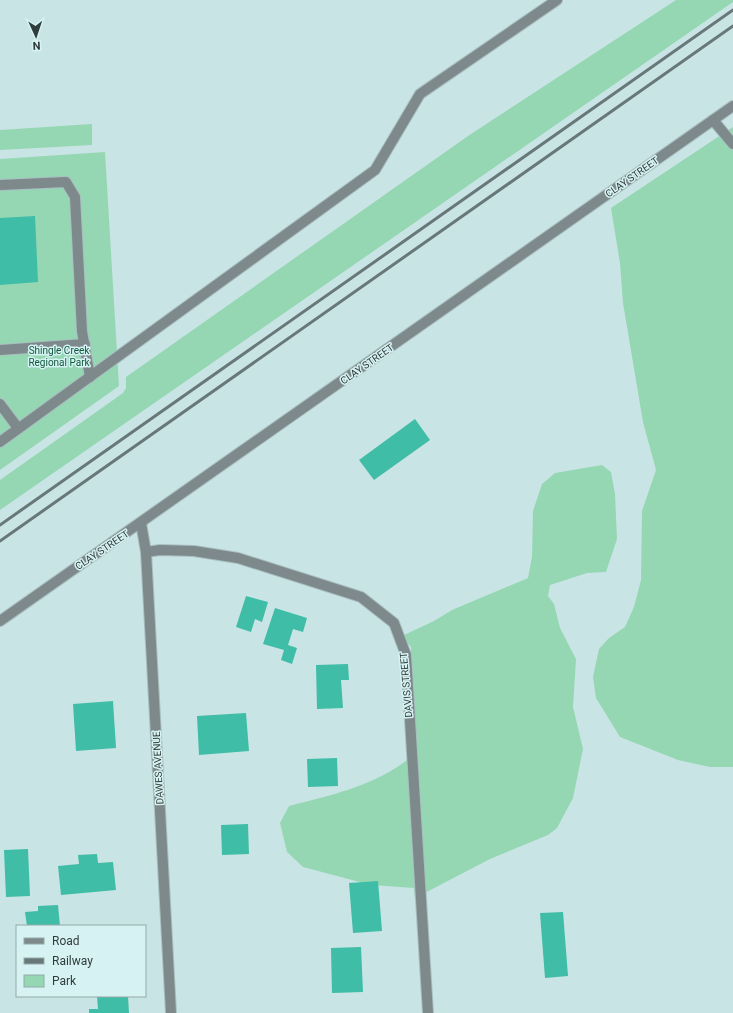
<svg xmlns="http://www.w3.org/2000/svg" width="733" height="1013" viewBox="0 0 733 1013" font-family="Roboto,sans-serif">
<rect width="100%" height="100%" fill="#c9e4e5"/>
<g fill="#95d7b3">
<path d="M676,0H733V2L0,510V480L123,393L126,388V377L468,136Z"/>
<path d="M92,124V145L0,150V130Z"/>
<path d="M733,127V767H710L678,760L620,737L596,698L593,677L599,649L609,638L625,627L634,607L641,580L642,511L656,470L643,422L623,303L620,263L611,208Z"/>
<path d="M105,152L119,386L0,470V159Z"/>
<path d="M602,465L611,472L615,494L617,539L606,572L587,573L550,585L548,596L554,604L560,628L576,659L573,707L583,749L573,798L557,828L548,835L490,859L415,898L414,888L371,885L303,867L287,852L280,823L289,806C332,795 379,785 413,755L411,647L402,636L434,621L452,610L528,578L532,557L533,511L542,484L555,473Z"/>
</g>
<g fill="#3fbda6">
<path d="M35,216L38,282L0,285V218Z"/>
<path d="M415,419L430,440L374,480L359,460Z"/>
<path d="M246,596L268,602L262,622L255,619L251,632L236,627Z"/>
<path d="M275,608L307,618L303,632L293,629L288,645L297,648L292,664L281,660L284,650L263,644Z"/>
<path d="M348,664L349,680H341L343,708L317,709L316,665Z"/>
<path d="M113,701L116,748L76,751L73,704Z"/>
<path d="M246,713L249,751L199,755L197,716Z"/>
<path d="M337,758L338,786L308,787L307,759Z"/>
<path d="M248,824L249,854L222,855L221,825Z"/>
<path d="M28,849L30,896L6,897L4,850Z"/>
<path d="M97,854L98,863L113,862L116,890L61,895L58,866L79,864L78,855Z"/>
<path d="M378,881L382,931L353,933L349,883Z"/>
<path d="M58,905L60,926H27L25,912L38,911V906Z"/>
<path d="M563,912L568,976L545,978L540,913Z"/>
<path d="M361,947L363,992L332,993L331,948Z"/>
<path d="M97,996H128L129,1013H89V1009H98Z"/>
</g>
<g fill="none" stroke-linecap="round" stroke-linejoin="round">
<g stroke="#a8bfc0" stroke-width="12">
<g id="minor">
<path d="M713,120L733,144"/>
<path d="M0,185L66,182L75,197L82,331L90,377"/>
<path d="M0,350L85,344"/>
<path d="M0,404L18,428"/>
<path d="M0,442L375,170L420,94L557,0"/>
<path d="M141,523L146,552L171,1013"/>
<path d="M146,552L160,550L194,551L238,558L361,597L394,623L406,655L428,1013"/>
<path d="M0,621L733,106"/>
</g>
</g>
<use href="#minor" stroke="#7e898c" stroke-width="10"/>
<g stroke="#687879" stroke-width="3">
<path d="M0,525L733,10"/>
<path d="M0,541L733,26"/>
</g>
</g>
<g text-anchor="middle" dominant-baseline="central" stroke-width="3" stroke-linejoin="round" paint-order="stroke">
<g font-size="10" fill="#313c3c" stroke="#d6f2f2">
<text transform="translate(632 177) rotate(-35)">CLAY STREET</text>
<text transform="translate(367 364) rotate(-35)">CLAY STREET</text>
<text transform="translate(102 550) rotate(-34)">CLAY STREET</text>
<text transform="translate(406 685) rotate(-95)">DAVIS STREET</text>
<text transform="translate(158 768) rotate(-93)">DAWES AVENUE</text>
</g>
<g font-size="10" fill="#0e5839" stroke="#d6f2f2">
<text x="59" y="350">Shingle Creek<tspan x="59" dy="12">Regional Park</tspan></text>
</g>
</g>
<rect x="16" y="925" width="130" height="72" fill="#d6f2f2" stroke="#94a9a9"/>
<rect x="24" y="938" width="20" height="6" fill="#7e898c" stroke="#94a9a9"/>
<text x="52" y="945" font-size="12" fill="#313c3c">Road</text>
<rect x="24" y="958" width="20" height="6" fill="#687879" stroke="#94a9a9"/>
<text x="52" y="965" font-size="12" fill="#313c3c">Railway</text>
<rect x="24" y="975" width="20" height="12" fill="#95d7b3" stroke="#94a9a9"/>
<text x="52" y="985" font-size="12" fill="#313c3c">Park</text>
<g transform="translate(36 36) rotate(177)" stroke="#d6f2f2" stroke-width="3" paint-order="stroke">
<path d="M0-3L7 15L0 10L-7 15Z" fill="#313c3c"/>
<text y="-6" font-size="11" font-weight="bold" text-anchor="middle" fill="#313c3c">N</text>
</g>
</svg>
